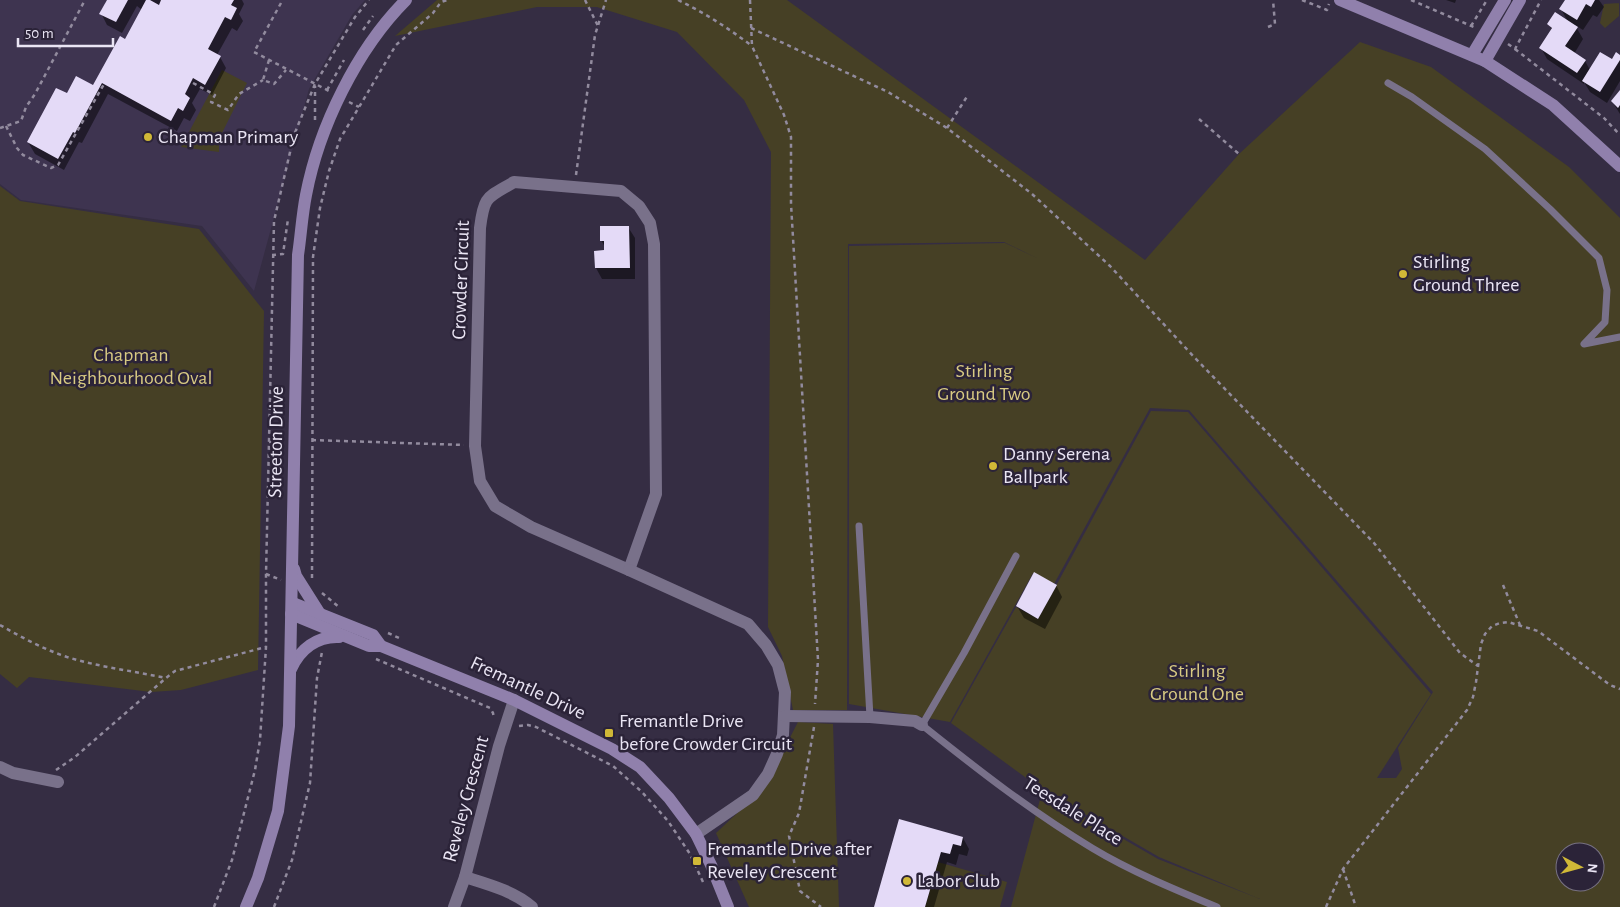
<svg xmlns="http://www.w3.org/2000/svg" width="1620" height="907" viewBox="0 0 1620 907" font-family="'Alegreya Sans',sans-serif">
<rect width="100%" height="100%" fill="#352d43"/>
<path fill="#3e3450" d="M0,0H365L352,15L309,89L254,291L202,226L21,200L0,184Z"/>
<g fill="#464025" fill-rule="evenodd">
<path d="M437,0H787L1145,260L1239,154L1360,42L1431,67L1569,167L1620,218V907H1011L1042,792L1158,859L1260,899L1159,857L1040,788L951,723L1016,607L1038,619L1151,411L1188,412L1431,694L1377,778H1396L1402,769L1398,748L1433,692L1189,410L1150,408L1054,584L1033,573L950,722L849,704V246L1005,243L1039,259L1004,242L848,244L847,710H793L782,656L768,627L771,152L744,100L677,32L597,7H537L395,36ZM1565,852H1595V882H1565Z"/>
<path d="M1619,0V16L1605,28L1600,23L1604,4L1619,3Z"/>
<path d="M222,70L247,83L219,139V152L181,147Z"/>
<path d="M0,186L20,201L199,229L264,311L258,670L181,690L151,692L29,677L17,688L0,674Z"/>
<path d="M798,722L833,724L839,907H749L716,833L764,788Z"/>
<path d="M938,862L1007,882L1000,907H925Z"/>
</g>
<g fill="#0007">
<path d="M108,0H242L244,4L239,14L243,21L237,31L232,28L217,55L220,57L226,68L212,95L200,89L192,103L196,110L190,121L184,118L177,131L108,94L82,143L79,142L64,170L35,154L28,142L67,95L94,87L126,41L142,10L137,6L122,33L107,25L101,13Z"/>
<path d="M1446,0H1456L1455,3Z"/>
<path d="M1566,0H1599L1604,7L1597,17L1593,15L1583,30L1575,25L1583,39L1574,54L1585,61L1590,70L1620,56V81L1607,103L1590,92L1584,82V84L1547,59L1541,48L1552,30L1549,24L1568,22L1561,9Z"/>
<path d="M1620,92V114L1612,101Z"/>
<path d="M628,227L635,238V279H602L596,268V252H605V247L601,240Z"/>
<path d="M1056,585L1062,597L1045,629L1024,618L1017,606Z"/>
<path d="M900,820L963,838L969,849L967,856L959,854L956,865L947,862L934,907H875Z"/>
</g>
<g fill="#e4daf7">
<path d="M107,0H128L116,22L99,14Z"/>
<path d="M146,0H150L159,5L161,0H234L231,5L237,8L231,20L225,17L208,49L221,56L205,85L193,78L185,94L190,98L183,111L178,108L171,121L102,83L75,133L73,132L58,159L27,142L56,88L67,93L76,76L93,85L120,36L125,39Z"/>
<path d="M1565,0H1595L1591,7L1586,4L1577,20L1559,9Z"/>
<path d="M1555,12L1578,27L1565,46L1586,60L1577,73L1539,48L1552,28L1547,24Z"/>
<path d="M1600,52L1612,59L1616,52L1620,55V60L1600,92L1582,81Z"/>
<path d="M1620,90V105L1618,108L1611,101Z"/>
<path d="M600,226H629L630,268H595L594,251L604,250V241H600Z"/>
<path d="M1034,572L1057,585L1038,619L1016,606Z"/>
<path d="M899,819L963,837L961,846L953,844L950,854L941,852L925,907H874Z"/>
</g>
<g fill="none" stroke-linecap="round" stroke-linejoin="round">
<g stroke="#928b9e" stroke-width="2.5" stroke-dasharray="4 4" stroke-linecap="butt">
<path d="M585,0L598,26"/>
<path d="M678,0C705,13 728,28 752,46"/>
<path d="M750,0L752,46L784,115L791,137V204L818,660L815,704"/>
<path d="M1302,0L1327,10L1329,4"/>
<path d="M1411,0L1476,28"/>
<path d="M281,3L254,52L329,91"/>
<path d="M1471,26L1487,0"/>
<path d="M1268,27L1275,24L1273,0"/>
<path d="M751,28L888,92L947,128L1032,194L1110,266L1195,358L1374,543L1460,653L1478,666"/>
<path d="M363,30L373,16"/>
<path d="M1508,44L1515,49L1541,0"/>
<path d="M1515,49L1604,118L1620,135"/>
<path d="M269,60L263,80L274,84L286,70"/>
<path d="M193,83L215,95L211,102L228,110L239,94L263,80"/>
<path d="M327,90L344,60"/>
<path d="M349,102L359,107"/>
<path d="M1199,119L1239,154"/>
<path d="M315,120V86"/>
<path d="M6,126L17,148L23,155L51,168L58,165L104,84"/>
<path d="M0,128L21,121L26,107L35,94L85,0"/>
<path d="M947,128L968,95"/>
<path d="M576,175L595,35L606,0"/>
<path d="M272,255L283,254L288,219"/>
<path d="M312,440L464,445"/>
<path d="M269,442L284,441"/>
<path d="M266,574L281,580"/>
<path d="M312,578L313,257L320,208L329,171L340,139L396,45L433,13L441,2L447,0"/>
<path d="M1503,585L1520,625"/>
<path d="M322,593L339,607"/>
<path d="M0,625C21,637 43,649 67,657C99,667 133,671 166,678L175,671L266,647"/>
<path d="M388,633L399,638"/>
<path d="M376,659L490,708L493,713L494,719"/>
<path d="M519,726L528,725L536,727L613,766L642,792L668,821L690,854L703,882"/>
<path d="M814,727L799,813L789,836L800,891L821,907"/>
<path d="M56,770L75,757L166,678"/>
<path d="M1343,869L1356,907"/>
<path d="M214,907L232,860L255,770L260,740L266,647V574L274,221L294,135L315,84L355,17L369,0"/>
<path d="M274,907L292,860L310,783L317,678L322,652"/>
<path d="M1326,907L1343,869L1467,710L1473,697L1476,682L1481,644L1485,634L1492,626L1500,623L1508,622L1538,631L1610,685L1620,689"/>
</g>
<g stroke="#79718a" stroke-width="7">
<path d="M1388,83L1412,97L1485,149L1550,209L1599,258L1607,290L1605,322L1584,344L1620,337"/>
<path d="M859,526L870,717"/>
<path d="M1016,556L964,653L922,725C977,769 1032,812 1092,848C1130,871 1176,890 1217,907"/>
</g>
<g stroke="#79718a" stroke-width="12">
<path d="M514,182L621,191L639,206L650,223L654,244L656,494L629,570L531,527L495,506L480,481L475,446L480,228C484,195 487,198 514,182Z"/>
<path d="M629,570L748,624L766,645L778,665L785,692L783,735L777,754L768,774L753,795L696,834"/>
<path d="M785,716L870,717L915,721L922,725"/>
<path d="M0,767L13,773L58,782"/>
<path d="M465,877C487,884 514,891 532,907"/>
<path d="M454,907L465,877L499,746L514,700"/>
</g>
<g stroke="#9080ac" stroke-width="12">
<path d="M1340,0L1485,61L1553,105L1620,166"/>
<path d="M1472,55L1505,0"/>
<path d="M1485,61L1520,0"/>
<path d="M294,569L296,576L320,614"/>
<path d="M292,601L293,603L373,635L381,646"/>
<path d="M291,614L369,646H381L514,700L612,749L640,767L669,798L696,834L711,865L728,907"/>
<path d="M291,669C300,649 317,636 339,637"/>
<path d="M246,907L258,878L278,811L289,726L298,255C301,235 302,215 306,195C319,127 357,49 406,0"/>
</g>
</g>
<g fill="#d0b837" stroke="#2b2338" stroke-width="2">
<circle cx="148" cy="137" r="5"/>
<circle cx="1403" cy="274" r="5"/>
<circle cx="993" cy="466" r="5"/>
<rect x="604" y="728" width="10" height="10" rx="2.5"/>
<rect x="692" y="856" width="10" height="10" rx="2.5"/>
<circle cx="907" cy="881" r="5"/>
</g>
<g text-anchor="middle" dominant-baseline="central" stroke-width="5" stroke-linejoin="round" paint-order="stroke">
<g font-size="20" fill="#eae5f4" stroke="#2b2338" text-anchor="start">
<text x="158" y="137">Chapman Primary</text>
<text x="1413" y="262">Stirling<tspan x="1413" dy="23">Ground Three</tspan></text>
<text x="1003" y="454">Danny Serena<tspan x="1003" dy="23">Ballpark</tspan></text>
<text x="619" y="721">Fremantle Drive<tspan x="619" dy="23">before Crowder Circuit</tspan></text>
<text x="707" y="849">Fremantle Drive after<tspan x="707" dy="23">Reveley Crescent</tspan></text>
<text x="917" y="881">Labor Club</text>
</g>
<g font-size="20" fill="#eae5f4" stroke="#2b2338">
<text transform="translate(461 280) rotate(-88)">Crowder Circuit</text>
<text transform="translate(276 442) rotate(-89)">Streeton Drive</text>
<text transform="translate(528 688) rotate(25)">Fremantle Drive</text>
<text transform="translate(466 799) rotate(-75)">Reveley Crescent</text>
<text transform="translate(1073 811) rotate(32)">Teesdale Place</text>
</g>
<g font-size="20" fill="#d8ca82" stroke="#2b2338">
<text x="131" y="355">Chapman<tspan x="131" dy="23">Neighbourhood Oval</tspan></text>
<text x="984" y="371">Stirling<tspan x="984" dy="23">Ground Two</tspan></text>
<text x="1197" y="671">Stirling<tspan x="1197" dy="23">Ground One</tspan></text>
</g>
</g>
<g transform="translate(1580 867) rotate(96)"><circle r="24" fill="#2b2338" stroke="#777183"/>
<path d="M0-4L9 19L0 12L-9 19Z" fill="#d0b837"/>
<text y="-8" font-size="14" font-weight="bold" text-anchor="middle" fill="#eae5f4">N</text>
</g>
<path d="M18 38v8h95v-8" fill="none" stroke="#eae5f4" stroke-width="2.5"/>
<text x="25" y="38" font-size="15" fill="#eae5f4" stroke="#2b2338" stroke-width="4" paint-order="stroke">50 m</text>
</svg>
